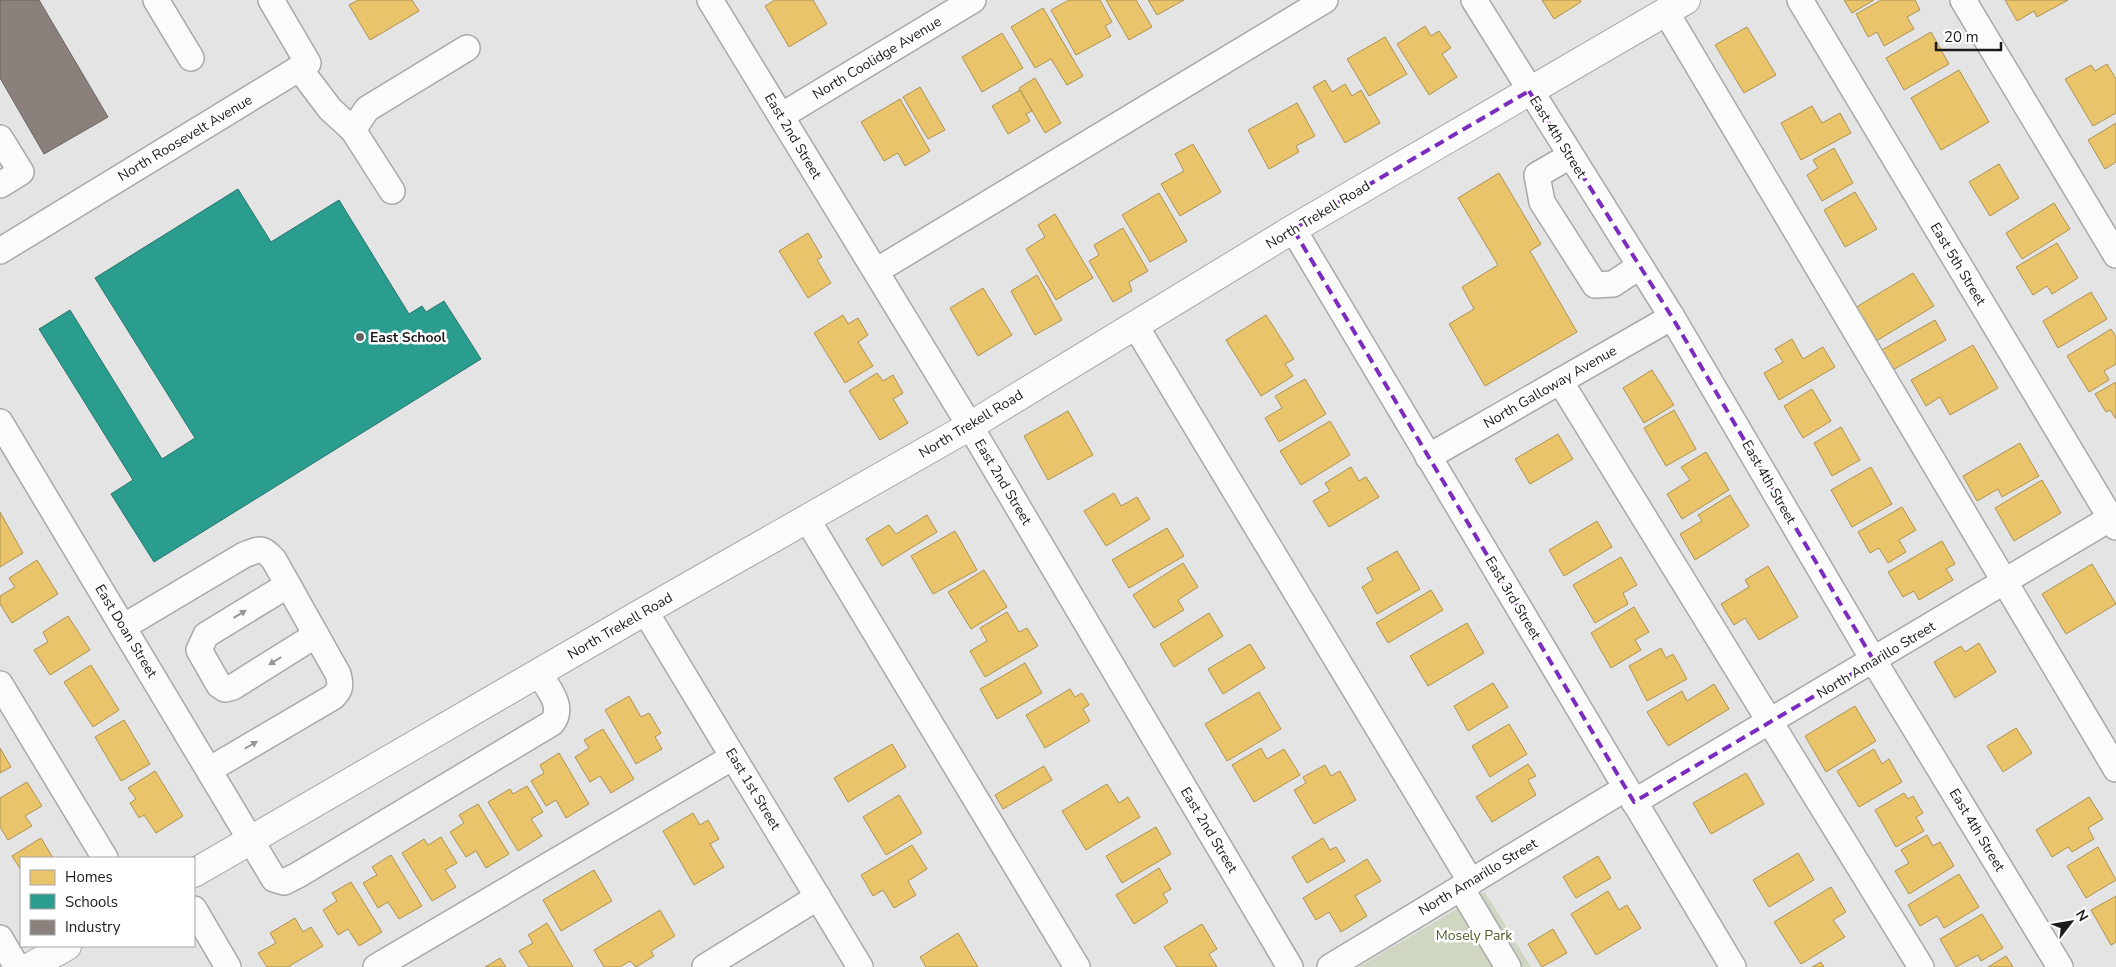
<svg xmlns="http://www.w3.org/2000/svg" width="2116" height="967" viewBox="0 0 2116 967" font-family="'Nunito Sans',sans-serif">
<rect width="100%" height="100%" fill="#e5e4e5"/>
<path fill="#cfd7c3" d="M1485,892L1531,967H1359Z"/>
<g fill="#e9c46a" stroke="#ac9253">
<path d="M358,0H412L419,11L370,40L349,5Z"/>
<path d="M775,0H813L827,24L789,47L765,6Z"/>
<path d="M1069,0H1100L1112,22L1105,26L1111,36L1076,55L1051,10Z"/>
<path d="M1106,0H1136L1152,27L1129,40Z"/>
<path d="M1148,0H1184L1157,15Z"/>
<path d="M1542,0H1580L1581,2L1554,19Z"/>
<path d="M1844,0H1874L1852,13Z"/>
<path d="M1881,0H1915L1920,10L1907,17L1914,29L1884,46L1877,32L1868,37L1856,14Z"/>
<path d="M2005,0H2068L2037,17L2034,11L2017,21Z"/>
<path d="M1043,8L1083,76L1067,85L1051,59L1035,68L1011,27Z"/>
<path d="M1425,26L1431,36L1439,31L1451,48L1442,54L1457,77L1429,95L1397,44Z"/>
<path d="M1747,27L1776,75L1744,93L1715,45Z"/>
<path d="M1931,32L1949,64L1904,90L1886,58Z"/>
<path d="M1002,33L1023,68L982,92L962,57Z"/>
<path d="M1385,37L1407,74L1369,96L1347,59Z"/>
<path d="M2107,64L2116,79V113L2093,126L2065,79L2091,65L2095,71Z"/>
<path d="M1959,70L1989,122L1941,150L1911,98Z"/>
<path d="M1035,78L1061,123L1045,133L1019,88Z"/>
<path d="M1325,80L1332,92L1345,84L1352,96L1361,90L1380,123L1345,143L1313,87Z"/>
<path d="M920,87L945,130L928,139L903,97Z"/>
<path d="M1020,90L1032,111L1026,114L1030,121L1008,134L992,106Z"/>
<path d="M900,99L930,151L905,166L898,153L884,161L861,122Z"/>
<path d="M1297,103L1315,136L1296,146L1299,152L1269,169L1248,130Z"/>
<path d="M1812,106L1822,123L1840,113L1851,133L1801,160L1781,123Z"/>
<path d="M2116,123V162L2105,169L2088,140Z"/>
<path d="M1193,144L1221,192L1180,216L1161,184L1184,171L1175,154Z"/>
<path d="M1834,148L1853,183L1822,201L1807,175L1818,168L1813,160Z"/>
<path d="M1999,164L2019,198L1990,216L1969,182Z"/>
<path d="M1499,173L1541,244L1530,251L1577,332L1485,386L1449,324L1474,309L1462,287L1498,265L1458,198Z"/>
<path d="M1855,192L1877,229L1845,247L1824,210Z"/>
<path d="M1159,193L1187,241L1150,262L1122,215Z"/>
<path d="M2054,203L2070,229L2022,259L2006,233Z"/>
<path d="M1055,214L1093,278L1056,300L1026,249L1045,237L1038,225Z"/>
<path d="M1123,228L1148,271L1129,282L1132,291L1113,302L1089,261L1099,255L1094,245Z"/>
<path d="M808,233L822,257L817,260L831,283L808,298L779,251Z"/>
<path d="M2057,243L2078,278L2052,294L2047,286L2033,295L2016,267Z"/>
<path d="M1913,273L1934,306L1873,343L1853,309Z"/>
<path d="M1037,275L1062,320L1035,335L1011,291Z"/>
<path d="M983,288L1012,335L978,356L950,308Z"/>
<path d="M2091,292L2107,319L2058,348L2043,321Z"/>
<path d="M843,315L848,324L858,318L868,335L858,342L873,366L845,383L814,333Z"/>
<path d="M1266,315L1294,359L1285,364L1293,376L1261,396L1226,340Z"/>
<path d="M1935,320L1946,340L1891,371L1880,351Z"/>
<path d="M2111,329L2116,337V364L2104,371L2109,380L2089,392L2067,356Z"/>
<path d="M1792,339L1803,359L1823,347L1835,367L1779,400L1764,373L1783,362L1775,349Z"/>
<path d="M1973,345L1998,388L1950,415L1940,397L1926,406L1911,380Z"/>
<path d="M1652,370L1674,405L1644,423L1623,388Z"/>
<path d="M877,373L883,381L893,375L903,393L893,399L908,423L880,440L849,391Z"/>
<path d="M1305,379L1326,414L1279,442L1265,418L1282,408L1275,396Z"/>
<path d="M2116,382V419L2110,410L2106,412L2095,394Z"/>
<path d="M1812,389L1831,421L1803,438L1784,406Z"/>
<path d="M1674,410L1696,449L1666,466L1644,428Z"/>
<path d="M1068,411L1093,455L1048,480L1024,436Z"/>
<path d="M1330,421L1350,455L1301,485L1280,451Z"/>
<path d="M1841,427L1860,460L1832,476L1814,443Z"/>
<path d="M1558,434L1573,459L1530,484L1515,459Z"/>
<path d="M2020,443L2039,476L2002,497L1998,489L1977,501L1963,476Z"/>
<path d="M1706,452L1729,490L1682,519L1667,494L1690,480L1681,467Z"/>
<path d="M1351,467L1359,481L1366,477L1379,497L1329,527L1313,501L1330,491L1325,483Z"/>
<path d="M1871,467L1892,504L1852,527L1831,490Z"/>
<path d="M2042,480L2061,513L2014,541L1995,508Z"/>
<path d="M1114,493L1121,506L1137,497L1150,519L1106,546L1084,511Z"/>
<path d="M1730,495L1749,526L1695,560L1680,534L1702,521L1698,515Z"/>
<path d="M1902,507L1916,530L1899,540L1906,552L1888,563L1879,548L1870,553L1858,532Z"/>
<path d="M0,512L23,553L0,567Z"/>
<path d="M927,515L937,532L882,566L866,539L889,525L896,534Z"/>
<path d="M1597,521L1612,547L1564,576L1549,550Z"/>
<path d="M1167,528L1184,556L1129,588L1112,560Z"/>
<path d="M955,531L977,570L933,594L911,556Z"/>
<path d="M1942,541L1955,564L1946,569L1953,580L1919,600L1914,591L1903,597L1888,572Z"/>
<path d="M1397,551L1420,589L1377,614L1362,587L1373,580L1367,568Z"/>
<path d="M1621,557L1637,585L1623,593L1628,604L1595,623L1573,585Z"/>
<path d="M37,560L58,594L12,623L0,604V596L15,587L9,578Z"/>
<path d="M1183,563L1198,587L1178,600L1184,610L1154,628L1133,595Z"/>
<path d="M2092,564L2116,604L2066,634L2042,594Z"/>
<path d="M1768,566L1798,617L1759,640L1745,618L1734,625L1721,604L1749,587L1745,580Z"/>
<path d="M984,570L1007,607L971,629L948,592Z"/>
<path d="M1431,590L1443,610L1388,643L1376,623Z"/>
<path d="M1634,607L1649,632L1635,640L1641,650L1611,668L1591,633Z"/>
<path d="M1007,612L1019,632L1027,628L1038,646L985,677L970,651L987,641L980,628Z"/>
<path d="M1209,613L1223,636L1174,667L1160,644Z"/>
<path d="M68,616L90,650L50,675L34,650L48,642L43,632Z"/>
<path d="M1467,623L1484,653L1428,686L1410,656Z"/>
<path d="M1979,643L1996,672L1955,698L1934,662L1961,646L1965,652Z"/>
<path d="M1250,644L1265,668L1223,694L1208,669Z"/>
<path d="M1661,648L1666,658L1673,654L1687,679L1647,701L1629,666Z"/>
<path d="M1025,663L1042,693L997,719L980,689Z"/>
<path d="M91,665L119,710L93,727L64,682Z"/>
<path d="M1493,683L1508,707L1468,731L1454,706Z"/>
<path d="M1714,684L1729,709L1668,746L1647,712L1682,691L1687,701Z"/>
<path d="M1070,689L1075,697L1082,693L1089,705L1083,709L1090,721L1045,748L1026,715Z"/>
<path d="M1259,692L1281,729L1227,761L1205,724Z"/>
<path d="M629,696L641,717L649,713L661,733L655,737L662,749L636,764L605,710Z"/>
<path d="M1855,706L1876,741L1826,772L1805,736Z"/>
<path d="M124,720L150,764L121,781L95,737Z"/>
<path d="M1509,724L1527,754L1490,777L1472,746Z"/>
<path d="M2016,728L2032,753L2003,772L1987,746Z"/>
<path d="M603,729L634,779L611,793L600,776L590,782L575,757L589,748L584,740Z"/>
<path d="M892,744L906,767L848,802L834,778Z"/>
<path d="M0,748L11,767L0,773Z"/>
<path d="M1261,748L1267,759L1284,749L1300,775L1254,802L1232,765Z"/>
<path d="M1874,749L1882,764L1889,759L1902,782L1859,807L1837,771Z"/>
<path d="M559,753L589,804L566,818L556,800L546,806L531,781L544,773L540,765Z"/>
<path d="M1528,764L1536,776L1528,780L1536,795L1492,822L1476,797Z"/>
<path d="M1325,765L1331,776L1340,771L1356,800L1314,824L1294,790L1306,783L1303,777Z"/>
<path d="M1044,766L1052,780L1003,809L995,795Z"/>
<path d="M155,771L183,816L156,833L144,815L139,818L130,803L136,799L128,788Z"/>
<path d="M1746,773L1764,804L1711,834L1693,803Z"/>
<path d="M27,782L42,806L25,816L32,826L8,840L0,827V798Z"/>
<path d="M1107,784L1119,803L1128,797L1140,817L1086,850L1062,811Z"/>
<path d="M527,786L543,812L531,819L542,836L518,851L488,802L510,789L513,794Z"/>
<path d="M1904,793L1908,799L1913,796L1923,813L1916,817L1924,831L1896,847L1875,810Z"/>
<path d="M899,795L922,833L886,855L863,817Z"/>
<path d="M2089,797L2103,819L2088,828L2094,839L2072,852L2068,847L2052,857L2036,830Z"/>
<path d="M478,804L509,854L486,868L476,851L466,857L450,832L464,823L459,815Z"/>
<path d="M693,813L700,825L708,820L719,839L710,844L724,867L694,885L663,831Z"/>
<path d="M1156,827L1171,854L1122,883L1106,856Z"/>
<path d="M1927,835L1933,846L1940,842L1954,866L1909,894L1895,871L1909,863L1901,850Z"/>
<path d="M441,837L457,863L445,870L456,887L432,901L402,853L424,839L428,845Z"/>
<path d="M41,838L53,858H21V870L12,856Z"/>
<path d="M1323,838L1330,850L1336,847L1345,861L1307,883L1292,857Z"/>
<path d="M912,845L927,869L908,881L916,895L894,908L883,890L873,896L861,875Z"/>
<path d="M2098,847L2116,880L2086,898L2067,866Z"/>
<path d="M1798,853L1814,880L1769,907L1753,880Z"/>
<path d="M391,855L422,906L399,919L388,902L378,908L363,883L377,875L372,867Z"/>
<path d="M1598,856L1611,878L1576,898L1563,877Z"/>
<path d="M1367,859L1381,881L1355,896L1367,916L1341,932L1329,912L1316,920L1303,898Z"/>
<path d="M1159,868L1171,889L1163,894L1168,902L1134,924L1116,895Z"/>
<path d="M594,870L612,901L561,931L543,900Z"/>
<path d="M1959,874L1979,907L1944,928L1937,916L1920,926L1908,905Z"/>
<path d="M351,882L382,932L359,946L348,929L338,935L323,910L337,901L332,893Z"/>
<path d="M1831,887L1846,912L1833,920L1845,937L1801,964L1774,922Z"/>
<path d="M1608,891L1619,910L1627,905L1641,928L1596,955L1571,914Z"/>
<path d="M2116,896V942L2111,945L2091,910Z"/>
<path d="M660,910L675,936L651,951L654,956L636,967L630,961L620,967H604L594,950Z"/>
<path d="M1982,914L2003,948L1981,961L1978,955L1956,967L1940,939Z"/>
<path d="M295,918L303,932L311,927L323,946L288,967H267L258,953L276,943L270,933Z"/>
<path d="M547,923L573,967H529L519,951L533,943L528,935Z"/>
<path d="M1202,924L1217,949L1209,954L1217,967H1177L1164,947Z"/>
<path d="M1553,929L1567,953L1542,967L1528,944Z"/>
<path d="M958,933L978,967H926L920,957Z"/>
<path d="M2006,956L2013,967H1988Z"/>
<path d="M500,958L506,967H485Z"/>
<path d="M1821,962L1824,967H1812Z"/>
</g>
<path fill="#2a9d8f" stroke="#26766d" d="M238,189L271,242L339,200L409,314L422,306L426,312L444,301L481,359L154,562L111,494L133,480L39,329L70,310L162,459L195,438L95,278Z"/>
<path fill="#8a817c" stroke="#696360" d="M0,0H39L108,117L44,154L0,78Z"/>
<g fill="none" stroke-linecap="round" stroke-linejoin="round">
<g stroke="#a8a8a8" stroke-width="28">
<g id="minor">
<path d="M156,0L191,58"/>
<path d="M710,0L970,426L1290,967"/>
<path d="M1474,0L1672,317L1874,661L2060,967"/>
<path d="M1800,0L2116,527"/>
<path d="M1963,0L2116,255"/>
<path d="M1666,12L2116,769"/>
<path d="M299,68L330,109L353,130L392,191"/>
<path d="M781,116L973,0"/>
<path d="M353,130L367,109L467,48"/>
<path d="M0,138L21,172L0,185"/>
<path d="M1570,156L1537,175L1542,202L1595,285L1613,284L1640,266"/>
<path d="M1293,229L1733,967"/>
<path d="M0,251L308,63L271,0"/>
<path d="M876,271L1325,0"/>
<path d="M1135,325L1471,882"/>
<path d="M1560,381L1921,967"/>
<path d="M0,422L274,879L284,882L298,875L552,723C565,706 548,689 539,673"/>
<path d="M1428,457L1672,317"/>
<path d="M807,519L1077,967"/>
<path d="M288,585L206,635L199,650L219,685L225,689L233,687L316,635"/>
<path d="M645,611L860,967"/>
<path d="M123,627L244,555C260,549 262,546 274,560L338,674C341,685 341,689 333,697L209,770"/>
<path d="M0,684L105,858"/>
<path d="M1634,802L2116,515"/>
<path d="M1461,888L1508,967"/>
<path d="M194,909L228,967"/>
<path d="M0,938L17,967"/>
<path d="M376,967L733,757"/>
<path d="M705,967L818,897"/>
<path d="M1330,967L1626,788"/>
</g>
</g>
<g stroke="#a8a8a8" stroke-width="30">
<g id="major">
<path d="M194,873L645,611L970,426L1293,229L1686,0"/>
<path d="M30,967L67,946"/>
</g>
</g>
<use href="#minor" stroke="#fbfbfb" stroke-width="25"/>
<use href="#major" stroke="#fbfbfb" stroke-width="28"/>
</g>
<defs><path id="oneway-solid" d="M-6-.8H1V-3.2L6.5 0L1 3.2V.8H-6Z" transform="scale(1.25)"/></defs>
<g fill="#979797">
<use href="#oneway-solid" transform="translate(240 614) rotate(-31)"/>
<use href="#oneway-solid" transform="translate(275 661) rotate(148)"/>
<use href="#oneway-solid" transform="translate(251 745) rotate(-30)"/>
</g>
<path fill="none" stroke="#7b2cbf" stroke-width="4" stroke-dasharray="10 6" stroke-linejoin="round" d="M1529,91L1672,317L1874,661L1634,802L1293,229Z"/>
<circle fill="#636263" stroke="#fff" stroke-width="2" cx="360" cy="337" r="5"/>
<g text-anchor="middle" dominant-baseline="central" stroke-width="5" stroke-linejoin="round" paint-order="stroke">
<g font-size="14" fill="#1d1c1d" stroke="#fff">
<text transform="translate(877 58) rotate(-31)">North Coolidge Avenue</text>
<text transform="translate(793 136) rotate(59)">East 2nd Street</text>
<text transform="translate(1558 137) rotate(58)">East 4th Street</text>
<text transform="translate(185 138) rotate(-31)">North Roosevelt Avenue</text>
<text transform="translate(1318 215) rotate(-31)">North Trekell Road</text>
<text transform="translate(1958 264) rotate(59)">East 5th Street</text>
<text transform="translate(1550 387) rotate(-30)">North Galloway Avenue</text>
<text transform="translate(971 424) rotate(-31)">North Trekell Road</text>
<text transform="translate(1003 482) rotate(59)">East 2nd Street</text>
<text transform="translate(1769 482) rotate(60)">East 4th Street</text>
<text transform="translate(1513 598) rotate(59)">East 3rd Street</text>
<text transform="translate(620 626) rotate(-30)">North Trekell Road</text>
<text transform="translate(126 631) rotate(59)">East Doan Street</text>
<text transform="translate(1876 660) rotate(-31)">North Amarillo Street</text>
<text transform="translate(753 789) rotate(59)">East 1st Street</text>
<text transform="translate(1209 830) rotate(59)">East 2nd Street</text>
<text transform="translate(1977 830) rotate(59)">East 4th Street</text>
<text transform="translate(1478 877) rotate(-31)">North Amarillo Street</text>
</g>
<g font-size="14" font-weight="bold" fill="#1d1c1d" stroke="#fff" text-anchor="start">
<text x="370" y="337">East School</text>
</g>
<g font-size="14" fill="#4b5f26" stroke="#fff">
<text x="1474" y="935">Mosely Park</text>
</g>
</g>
<rect x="20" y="857" width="175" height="90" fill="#ffffff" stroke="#a5a4a5"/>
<rect x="30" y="870" width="25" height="15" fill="#e9c46a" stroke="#a5a4a5"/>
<text x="65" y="882" font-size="15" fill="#1d1c1d">Homes</text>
<rect x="30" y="894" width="25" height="15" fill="#2a9d8f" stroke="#a5a4a5"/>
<text x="65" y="907" font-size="15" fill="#1d1c1d">Schools</text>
<rect x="30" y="920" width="25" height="15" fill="#8a817c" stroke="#a5a4a5"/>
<text x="65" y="932" font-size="15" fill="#1d1c1d">Industry</text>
<g transform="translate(2071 922) rotate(59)" stroke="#ffffff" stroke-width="4" paint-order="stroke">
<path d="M0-4L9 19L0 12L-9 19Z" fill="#1d1c1d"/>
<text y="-8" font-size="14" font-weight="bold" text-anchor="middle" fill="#1d1c1d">N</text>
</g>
<path d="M1936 42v8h65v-8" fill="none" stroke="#1d1c1d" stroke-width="2.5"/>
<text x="1944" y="42" font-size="15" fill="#1d1c1d" stroke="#ffffff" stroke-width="4" paint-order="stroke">20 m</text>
</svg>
